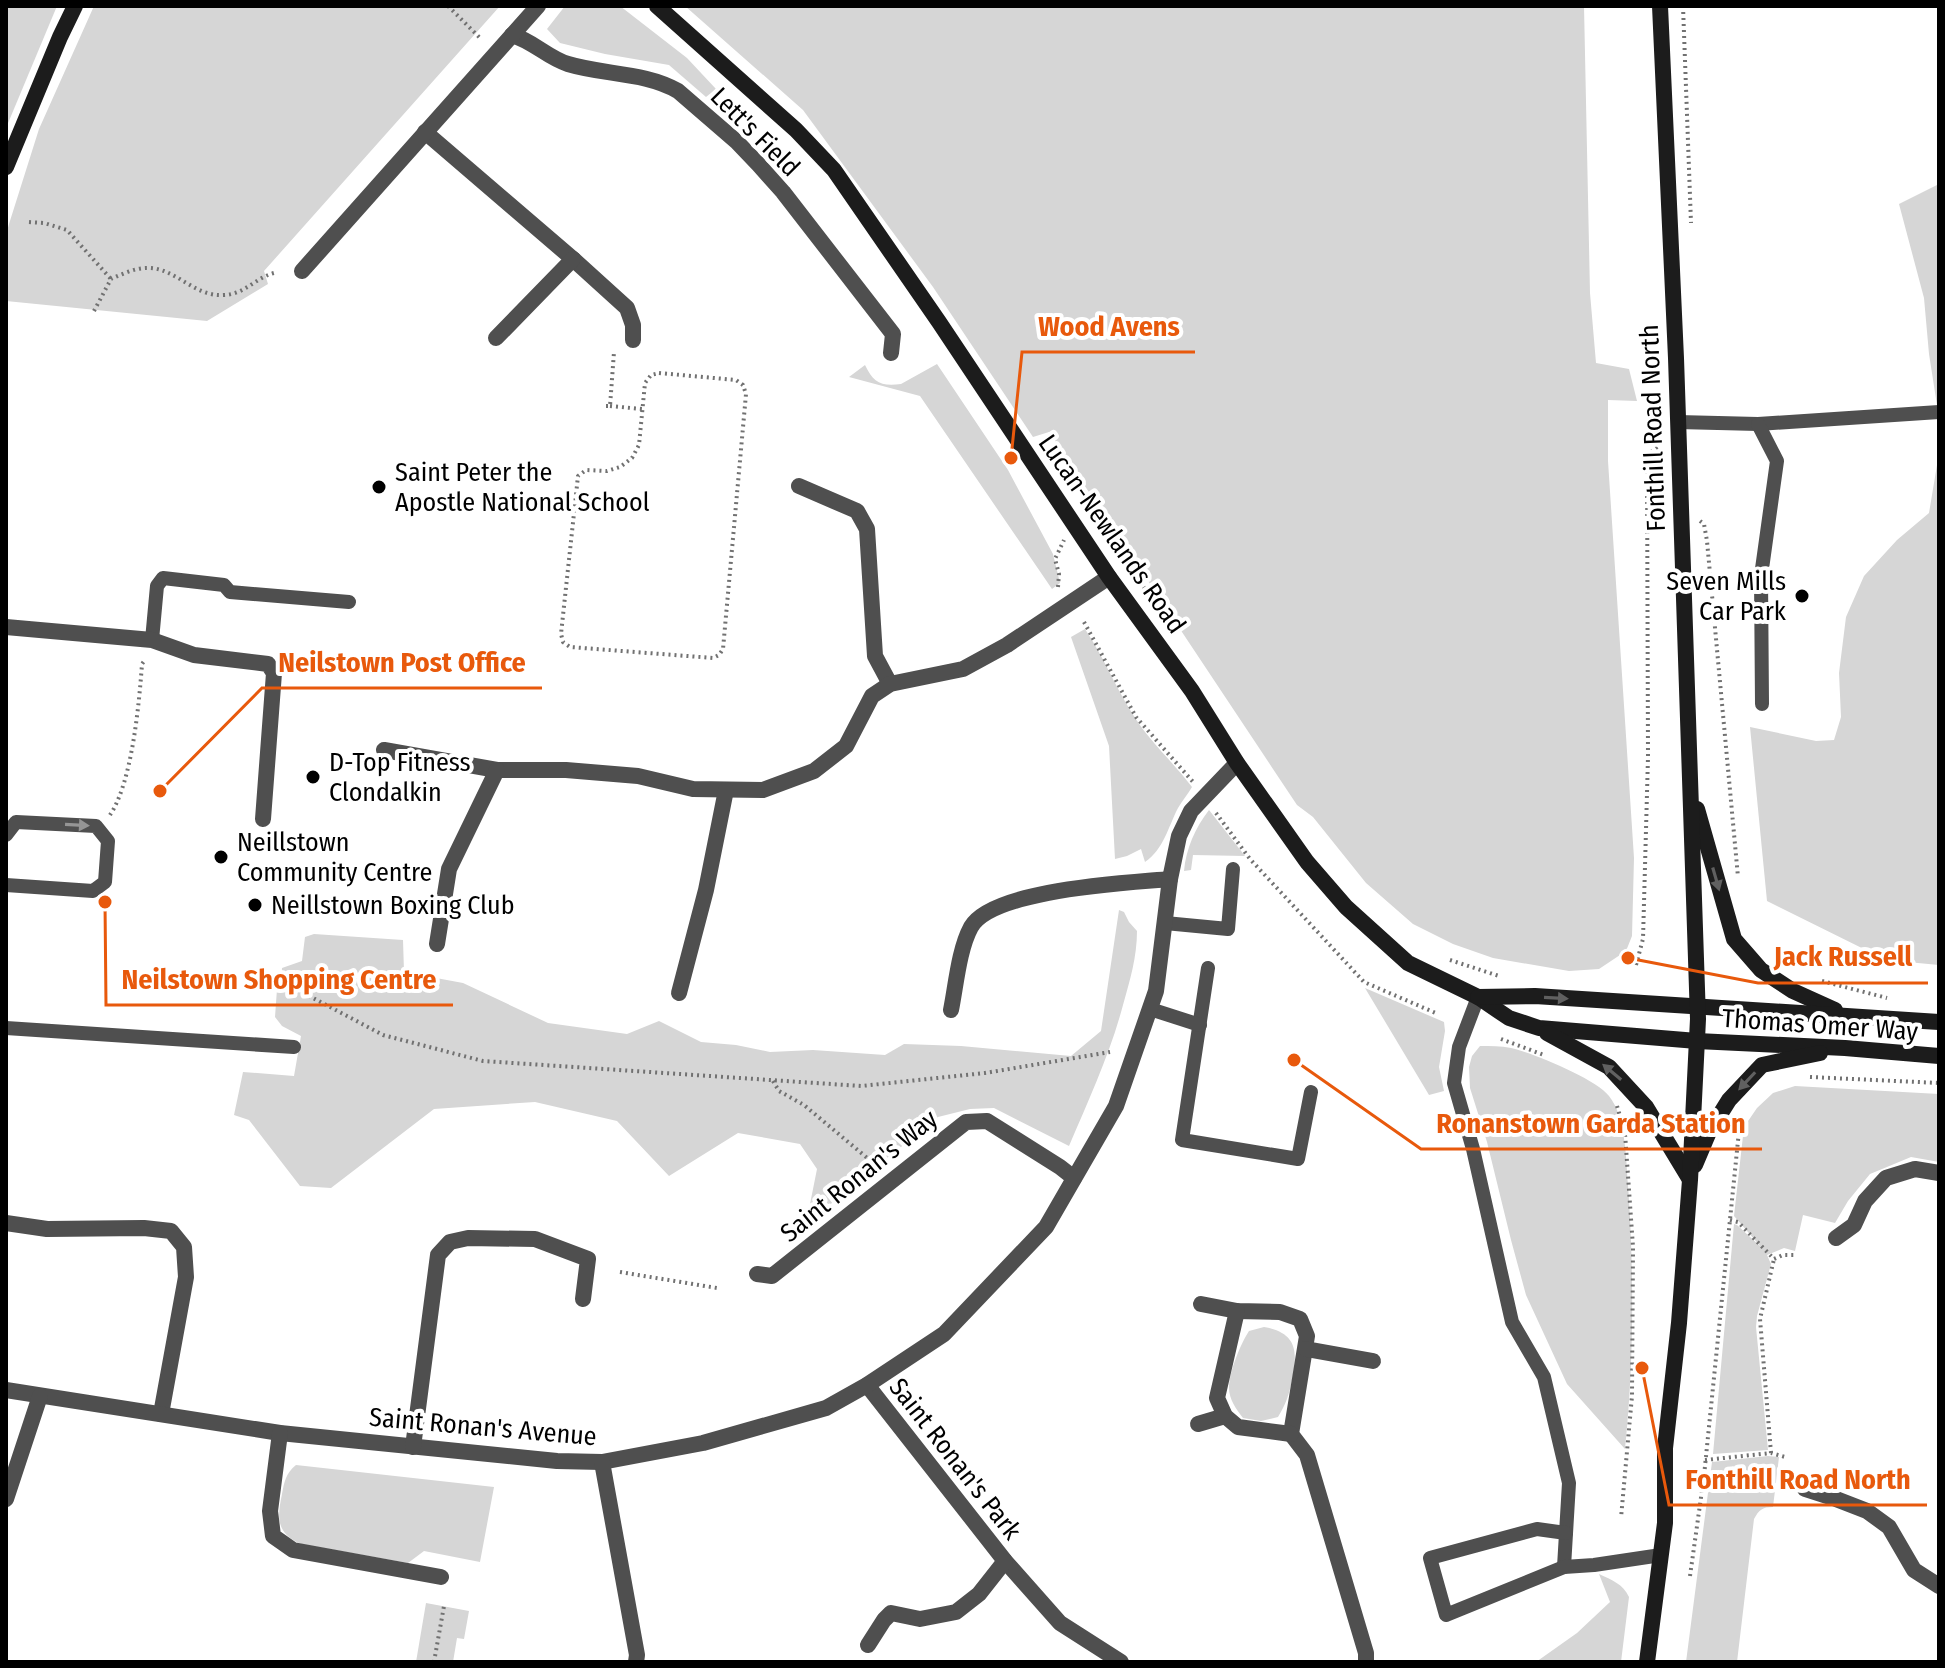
<svg xmlns="http://www.w3.org/2000/svg" width="1945" height="1668" viewBox="0 0 1945 1668" font-family="'Fira Sans Condensed',sans-serif">
<rect width="100%" height="100%" fill="#fff"/>
<g fill="#d6d6d6">
<path d="M6,6H57L6,128Z"/>
<path d="M94,6H500L264,271L268,284L207,321L6,301V235L9,224L39,129Z"/>
<path d="M565,6H620L687,58L716,89L706,97L669,65L605,54L560,43L547,29Z"/>
<path d="M685,6H1584L1590,293L1596,363L1629,369L1637,401L1608,400V461L1634,858L1632,936L1626,951L1599,969L1569,971L1493,958L1453,944L1413,924L1366,883L1313,817L1297,805L1049,432L1033,437L933,287L803,110Z"/>
<path d="M1939,184V418L1929,354L1924,298L1899,204Z"/>
<path d="M937,364L1008,470L1053,554L1060,583L1052,589L920,396L849,377L865,365C873,382 881,387 901,384Z"/>
<path d="M1939,453V965L1886,960L1767,901L1750,727L1816,741L1834,740L1841,717L1839,673L1846,617L1864,576L1897,540L1929,513Z"/>
<path d="M1085,629C1103,656 1115,686 1132,713C1148,740 1173,762 1192,787C1188,794 1182,801 1178,808C1168,827 1164,849 1145,862L1141,849L1127,856L1115,859L1109,746L1071,637Z"/>
<path d="M1209,810L1245,856L1193,855L1191,870L1184,871C1186,849 1195,828 1209,810Z"/>
<path d="M1119,910L1124,912L1129,922L1137,931C1137,957 1130,980 1123,1005C1110,1054 1089,1099 1069,1146L994,1108L970,1109L938,1117L806,1224L817,1169L800,1144L738,1133L669,1176L617,1121L535,1102L434,1109L331,1188L300,1186L249,1120L234,1115L243,1072L294,1076L301,1036L282,1026L275,1017L277,989L281,988L282,968L302,961L305,937L314,934L403,940L404,972L463,983L548,1023L627,1034L659,1021L701,1042L736,1045L770,1052L813,1050L885,1055L904,1044L961,1046L1071,1056L1101,1031Z"/>
<path d="M1365,988L1444,1022L1445,1031L1439,1067L1444,1091L1429,1095Z"/>
<path d="M1480,1046C1490,1046 1501,1046 1511,1048C1533,1053 1596,1079 1609,1096C1626,1117 1626,1159 1628,1185C1634,1272 1634,1362 1625,1449L1567,1384L1526,1295L1511,1240L1487,1142L1470,1088L1469,1067L1472,1056Z"/>
<path d="M1795,1086L1939,1094V1162L1911,1157L1870,1174L1848,1201L1835,1223L1803,1215L1795,1251L1784,1248L1767,1255L1771,1264L1757,1316L1756,1327L1768,1450L1713,1454L1734,1224L1737,1225L1761,1247L1734,1216L1744,1127L1757,1108L1773,1093Z"/>
<path d="M1264,1327C1297,1333 1298,1351 1292,1380C1289,1395 1286,1404 1278,1417L1261,1421L1243,1418C1236,1409 1229,1399 1229,1388C1229,1372 1241,1343 1249,1331Z"/>
<path d="M1768,1456L1779,1457L1773,1507C1762,1507 1759,1510 1754,1519L1737,1662H1686L1712,1462Z"/>
<path d="M296,1465L494,1487L480,1562L424,1551L408,1563L301,1544C276,1533 277,1518 282,1494C284,1482 286,1473 296,1465Z"/>
<path d="M1599,1574C1612,1580 1623,1584 1629,1597L1621,1662H1536L1577,1633L1610,1602Z"/>
<path d="M426,1603L469,1611L464,1639L457,1638L453,1662H416Z"/>
</g>
<g fill="none" stroke-linecap="round" stroke-linejoin="round">
<g stroke="#717171" stroke-width="4" stroke-dasharray="2 4" stroke-linecap="butt">
<path d="M448,6L481,39"/>
<path d="M1683,6L1691,223"/>
<path d="M29,222L44,223L67,230L111,279"/>
<path d="M94,311L111,279C122,274 135,268 147,268C175,267 194,297 223,295C244,295 255,278 274,273"/>
<path d="M659,373L736,380L743,385L746,394L723,649L719,655L713,658L570,647L563,642L561,634L578,476L586,470L607,471L620,467L632,458L639,445L645,383L651,375Z"/>
<path d="M606,406H610L614,352"/>
<path d="M610,406L642,409"/>
<path d="M1700,521L1704,524L1707,541L1738,877"/>
<path d="M1105,535L1111,537L1153,601"/>
<path d="M1058,587L1059,574L1055,559L1064,540"/>
<path d="M1084,622L1136,717L1194,783"/>
<path d="M1216,813L1250,859L1364,982L1438,1014"/>
<path d="M110,815C132,782 139,705 142,664L145,660"/>
<path d="M1450,960L1499,976"/>
<path d="M1636,965L1643,939L1648,757L1647,455L1659,446"/>
<path d="M1822,981L1887,998"/>
<path d="M298,990L383,1035L483,1061L861,1086L985,1073L1110,1052"/>
<path d="M1501,1039L1544,1055"/>
<path d="M1810,1077L1939,1083"/>
<path d="M773,1081L779,1091L804,1105L878,1167"/>
<path d="M1617,1106L1625,1133L1633,1247L1632,1396L1621,1518"/>
<path d="M1730,1220L1738,1222L1774,1259L1783,1255H1797"/>
<path d="M620,1272L717,1288"/>
<path d="M1771,1453L1760,1319L1774,1259"/>
<path d="M1705,1460L1771,1453L1785,1457"/>
<path d="M1690,1576L1704,1476L1740,1121"/>
<path d="M434,1662L444,1606"/>
</g>
<g stroke="#4f4f4f" stroke-width="14">
<path d="M1678,422L1758,424L1939,412"/>
<path d="M1758,424L1777,461L1761,576L1762,704"/>
<path d="M152,640L157,586L163,578L224,585L230,592L349,602"/>
<path d="M6,835L16,822L96,826L108,841L105,882L93,891L6,885"/>
<path d="M1165,923L1228,929L1233,869"/>
<path d="M1208,968L1182,1140L1298,1159L1311,1092"/>
<path d="M1478,997L1459,1047L1454,1083L1473,1149L1512,1322L1544,1377L1569,1483L1564,1567"/>
<path d="M1150,1009L1200,1025"/>
<path d="M6,1028L294,1047"/>
<path d="M1566,1533L1537,1529L1430,1558L1446,1615L1564,1567L1594,1565L1661,1555"/>
</g>
<g stroke="#4f4f4f" stroke-width="16">
<path d="M512,35C533,41 548,58 568,64C604,75 645,72 678,91L737,142L758,164L783,192L893,334L891,353"/>
<path d="M425,132L573,259L627,308L633,325V340"/>
<path d="M302,271L538,6"/>
<path d="M496,338L573,259"/>
<path d="M799,486L857,511L867,529L875,656L890,684"/>
<path d="M6,627L152,640L194,655L268,664L274,673L263,819"/>
<path d="M384,750L497,770H566L638,776L693,789L763,790L814,771L846,746L872,696L890,684L963,669L1007,645L1109,577"/>
<path d="M437,944L449,869L497,770"/>
<path d="M679,993L706,890L726,790"/>
<path d="M951,1010C956,985 959,949 971,927C993,889 1129,883 1170,879"/>
<path d="M6,1223L47,1229L144,1228L171,1231L184,1247L186,1277L161,1414"/>
<path d="M1836,1238L1854,1225L1865,1201L1886,1178L1915,1169L1939,1173"/>
<path d="M757,1274L772,1276L966,1122L987,1121L1060,1167L1074,1178"/>
<path d="M1201,1304L1237,1311L1280,1312L1300,1319L1307,1336L1291,1434L1307,1455L1366,1653V1662"/>
<path d="M1237,1311L1217,1398L1225,1416L1238,1427L1291,1434"/>
<path d="M1306,1349L1373,1361"/>
<path d="M867,1385L1005,1561L1060,1623L1121,1662"/>
<path d="M6,1390L280,1433L557,1461L602,1462L703,1443L826,1408L867,1385L944,1334L1046,1227L1116,1106L1156,991L1170,879L1179,836L1191,811L1237,763"/>
<path d="M1198,1424L1225,1416"/>
<path d="M280,1433L270,1511L273,1536L293,1550L441,1577"/>
<path d="M413,1447L438,1255L450,1242L468,1238L535,1239L588,1259L583,1299"/>
<path d="M602,1462L637,1655L636,1662"/>
<path d="M1805,1489L1836,1499L1867,1511L1889,1527L1914,1570L1939,1586"/>
<path d="M6,1499L40,1396"/>
<path d="M868,1645L884,1620L891,1613L920,1619L956,1612L979,1594L1005,1561"/>
</g>
<g stroke="#1c1c1c" stroke-width="16">
<path d="M657,6L796,130L834,170L939,322L1109,577L1192,691L1237,763L1307,862L1346,907L1408,963L1478,997L1509,1018L1539,1028L1697,1041L1845,1048L1939,1056"/>
<path d="M6,167L60,37L75,6"/>
<path d="M1697,809L1734,939L1761,970L1793,991L1835,1010"/>
<path d="M1478,997L1535,996L1939,1022"/>
<path d="M1547,1033L1609,1067L1646,1107L1689,1178"/>
<path d="M1695,1165L1709,1132L1729,1100L1762,1065L1820,1053"/>
<path d="M1647,1662L1665,1523V1448L1679,1323L1690,1180L1698,1019L1676,358L1660,6"/>
</g>
</g>
<defs><path id="oneway-solid" d="M-6-.8H1V-3.2L6.5 0L1 3.2V.8H-6Z" transform="scale(2)"/></defs>
<use fill="#959595" href="#oneway-solid" transform="translate(77 825) rotate(3)"/>
<g fill="#606060">
<use href="#oneway-solid" transform="translate(1716 879) rotate(74)"/>
<use href="#oneway-solid" transform="translate(1556 998) rotate(3)"/>
<use href="#oneway-solid" transform="translate(1612 1072) rotate(-140)"/>
<use href="#oneway-solid" transform="translate(1747 1081) rotate(133)"/>
</g>
<g fill="#000" stroke="#fff" stroke-width="3">
<circle cx="379" cy="487" r="8"/>
<circle cx="1802" cy="596" r="8"/>
<circle cx="313" cy="777" r="8"/>
<circle cx="221" cy="857" r="8"/>
<circle cx="255" cy="905" r="8"/>
</g>
<g text-anchor="middle" dominant-baseline="central" stroke-width="8" stroke-linejoin="round" paint-order="stroke">
<g font-size="26" fill="#000" stroke="#fff">
<text transform="translate(755 132) rotate(45)">Lett's Field</text>
<text transform="translate(1653 428) rotate(-92)">Fonthill Road North</text>
<text transform="translate(1112 534) rotate(55)">Lucan-Newlands Road</text>
<text transform="translate(1820 1025) rotate(4)">Thomas Omer Way</text>
<text transform="translate(859 1176) rotate(-39)">Saint Ronan's Way</text>
<text transform="translate(483 1427) rotate(5)">Saint Ronan's Avenue</text>
<text transform="translate(955 1459) rotate(52)">Saint Ronan's Park</text>
</g>
<g font-size="26" fill="#000" stroke="#fff" text-anchor="start">
<text x="395" y="472">Saint Peter the<tspan x="395" dy="30">Apostle National School</tspan></text>
<text x="1786" y="581" text-anchor="end">Seven Mills<tspan x="1786" dy="30">Car Park</tspan></text>
<text x="329" y="762">D-Top Fitness<tspan x="329" dy="30">Clondalkin</tspan></text>
<text x="237" y="842">Neillstown<tspan x="237" dy="30">Community Centre</tspan></text>
<text x="271" y="905">Neillstown Boxing Club</text>
</g>
</g>
<path fill="none" stroke="#e8590c" stroke-width="3" d="M1011 458L1022 352H1195M160 791L262 688H542M1628 958L1758 983H1928M105 902L106 1005H453M1294 1060L1421 1149H1762M1642 1368L1669 1505H1927"/>
<g fill="#e8590c" stroke="#fff" stroke-width="3">
<circle cx="1011" cy="458" r="8"/>
<circle cx="160" cy="791" r="8"/>
<circle cx="1628" cy="958" r="8"/>
<circle cx="105" cy="902" r="8"/>
<circle cx="1294" cy="1060" r="8"/>
<circle cx="1642" cy="1368" r="8"/>
</g>
<g font-size="28" text-anchor="middle" font-weight="bold" fill="#e8590c" stroke="#fff" stroke-width="8" stroke-linejoin="round" paint-order="stroke">
<text x="1109" y="336">Wood Avens</text>
<text x="402" y="672">Neilstown Post Office</text>
<text x="1843" y="966">Jack Russell</text>
<text x="279" y="989">Neilstown Shopping Centre</text>
<text x="1591" y="1133">Ronanstown Garda Station</text>
<text x="1798" y="1489">Fonthill Road North</text>
</g>
<rect width="1945" height="1668" fill="none" stroke="#000000" stroke-width="16"/>
</svg>
